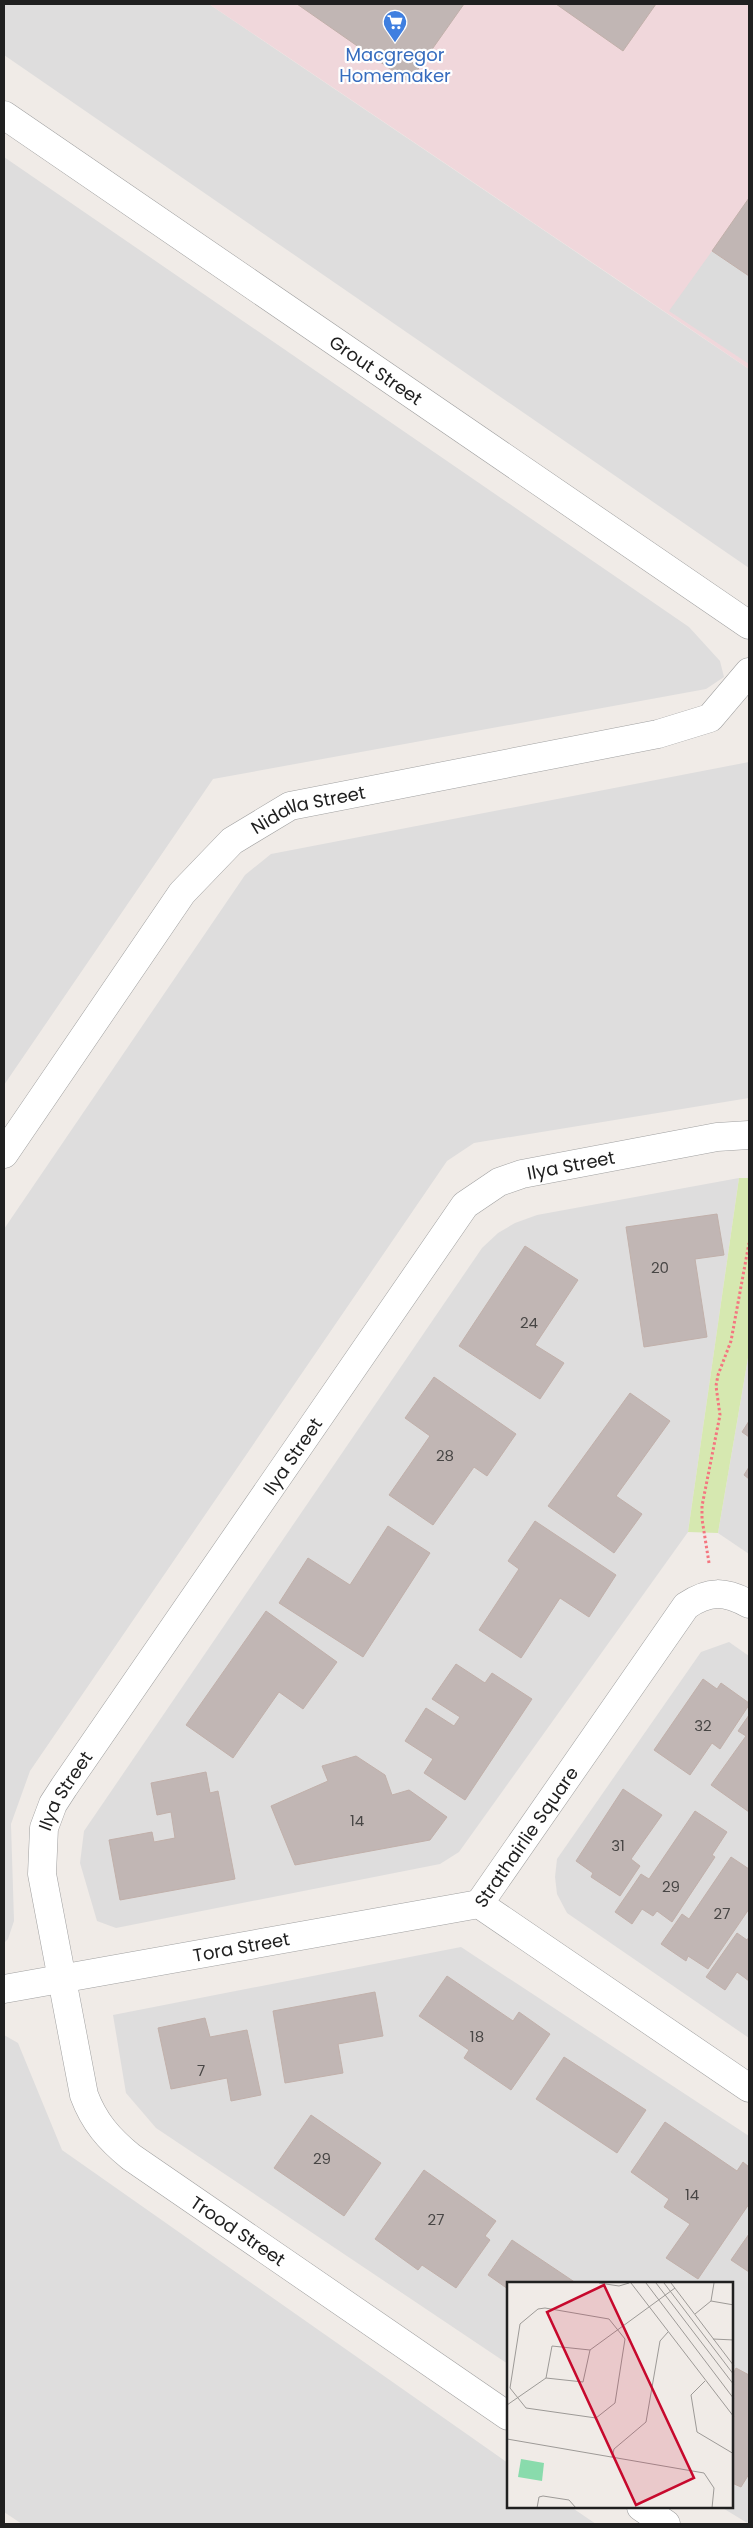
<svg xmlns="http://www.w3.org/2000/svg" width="753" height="2528" viewBox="0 0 753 2528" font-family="Poppins,sans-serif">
<rect width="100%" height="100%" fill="#f0ebe7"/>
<g fill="#dedddd">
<path d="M4,4H209L749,369V568L4,55Z"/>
<path d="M4,157L689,627L720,661L724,677L706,689L213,779L4,1085Z"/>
<path d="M749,762V1098L474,1143L447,1161L30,1771L11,1824L14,1921L8,1939L4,1943V1229L245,875L271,854Z"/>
<path d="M739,1178L688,1532L459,1852L440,1864L116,1928L97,1921L80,1863L84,1831L482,1248L498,1233L515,1223L537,1215Z"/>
<path d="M749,1352V1554L718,1533Z"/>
<path d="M729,1642L749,1656V2038L567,1913L557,1894L555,1877L557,1859L701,1652Z"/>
<path d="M461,1947L749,2136V2524L721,2507H732V2283H508V2364L156,2128L126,2093L113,2015Z"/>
<path d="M4,2035L18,2043L62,2150L508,2463V2507H571L596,2524H22L4,2512Z"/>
</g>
<path fill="#f0d7db" d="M209,4H749V369L627,286Z"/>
<path fill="#d6e8b0" d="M739,1178H749V1352L718,1533L688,1532Z"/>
<path fill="#dcdcdc" d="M712,251L749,276V364L669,311Z"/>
<g fill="#c1b6b4" stroke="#c1b0aa">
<path d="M297,4H464L409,82Z"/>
<path d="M556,4H656L623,51Z"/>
<path d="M749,198V276L712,251Z"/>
<path d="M717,1214L724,1255L695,1259L707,1337L644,1347L626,1227Z"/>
<path d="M525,1246L578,1280L535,1345L564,1363L540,1399L459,1346Z"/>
<path d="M434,1377L516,1434L487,1476L474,1467L433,1525L389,1495L430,1436L405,1418Z"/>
<path d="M630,1393L670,1421L616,1496L642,1514L614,1553L548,1506Z"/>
<path d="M749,1421V1437L742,1432Z"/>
<path d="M749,1467V1479L744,1475Z"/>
<path d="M535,1521L616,1575L589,1617L560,1598L521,1658L479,1630L519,1569L508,1561Z"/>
<path d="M388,1526L430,1553L363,1657L279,1603L308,1558L350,1585Z"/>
<path d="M266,1611L337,1662L303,1709L279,1692L233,1758L186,1725Z"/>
<path d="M456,1664L485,1683L492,1673L532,1699L465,1800L424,1773L433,1759L405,1741L426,1708L454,1726L460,1717L432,1699Z"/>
<path d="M703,1679L717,1689L721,1683L749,1703V1705L720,1749L712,1743L690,1775L654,1750Z"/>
<path d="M749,1715V1812L711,1785L746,1736L738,1731Z"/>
<path d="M356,1756L385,1775L392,1795L409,1790L447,1817L430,1840L295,1865L271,1806L328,1781L322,1766Z"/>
<path d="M206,1772L210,1793L218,1791L235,1879L120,1900L109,1840L152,1832L154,1842L175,1838L171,1812L157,1815L151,1783Z"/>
<path d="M623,1789L662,1815L631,1859L640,1866L620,1896L591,1877L593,1873L576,1861Z"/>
<path d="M695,1811L727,1832L712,1855L715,1857L672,1922L657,1911L653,1916L642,1909L632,1924L615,1912L641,1874L649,1879Z"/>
<path d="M731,1857L749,1869V1909L708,1969L688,1956L686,1961L661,1944L682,1914L689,1919Z"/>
<path d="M737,1933L747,1940L749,1937V1981L737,1972L725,1990L706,1977Z"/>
<path d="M447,1976L513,2021L519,2012L550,2034L511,2090L464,2058L469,2050L419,2016Z"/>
<path d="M375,1992L383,2036L338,2044L343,2073L285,2083L273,2011Z"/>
<path d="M205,2018L210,2037L247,2030L261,2095L231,2101L227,2078L171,2089L158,2028Z"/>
<path d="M564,2057L646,2110L617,2153L536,2099Z"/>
<path d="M311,2115L381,2163L344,2216L274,2168Z"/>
<path d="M665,2122L737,2171L743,2162L749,2167V2204L698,2279L666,2258L690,2224L664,2207L669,2199L631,2172Z"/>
<path d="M424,2170L496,2221L485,2236L490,2240L456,2288L422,2265L418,2270L375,2239Z"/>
<path d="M749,2234V2272L731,2260Z"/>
<path d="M512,2240L576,2283H508V2289L488,2275Z"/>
<path d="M736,2368L749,2375V2474L741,2487L732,2483V2376Z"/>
</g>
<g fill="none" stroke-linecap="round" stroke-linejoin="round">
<g stroke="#a1a1a1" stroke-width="29">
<g id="street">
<path id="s1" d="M4,115L749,625"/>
<path id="s2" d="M4,1154L182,893L232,841L290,806L658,734L710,718L749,672"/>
<path id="s3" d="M479,1904L686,1606C709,1590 725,1591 749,1604"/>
<path d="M479,1904L749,2088"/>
<path id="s4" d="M4,1989L479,1904"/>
<path id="s5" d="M508,2416L131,2157C109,2139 94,2122 84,2095L42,1874L44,1828L53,1804L64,1787L465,1205L499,1182L522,1174L717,1137L749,1135"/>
<path d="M641,2507L666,2524"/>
</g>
</g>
<path stroke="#f4757f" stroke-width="3" stroke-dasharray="2.5 2.5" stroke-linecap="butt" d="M709,1563L702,1519V1506L720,1415L716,1386L718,1375L731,1341L749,1243"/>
<use href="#street" stroke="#fff" stroke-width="28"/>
</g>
<defs>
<g id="supermarket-pin" transform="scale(1.25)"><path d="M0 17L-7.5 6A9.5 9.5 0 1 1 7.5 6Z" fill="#3f7fe0" stroke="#fff"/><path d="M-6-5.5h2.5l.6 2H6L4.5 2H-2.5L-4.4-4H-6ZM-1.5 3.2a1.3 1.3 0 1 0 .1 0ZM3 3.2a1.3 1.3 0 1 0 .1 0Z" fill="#fff"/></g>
</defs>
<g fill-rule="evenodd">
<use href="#supermarket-pin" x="395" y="22"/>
</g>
<g text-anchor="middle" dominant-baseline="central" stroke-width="4.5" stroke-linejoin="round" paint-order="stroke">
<g font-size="15" fill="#484645">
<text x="660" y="1267">20</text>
<text x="529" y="1322">24</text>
<text x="445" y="1455">28</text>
<text x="703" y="1725">32</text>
<text x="357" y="1820">14</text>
<text x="618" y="1845">31</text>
<text x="671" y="1886">29</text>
<text x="722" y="1913">27</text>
<text x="477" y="2036">18</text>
<text x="201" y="2070">7</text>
<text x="322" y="2158">29</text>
<text x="692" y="2194">14</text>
<text x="436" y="2219">27</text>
</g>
<g font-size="18" fill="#366cbe" stroke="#fff">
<text x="395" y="54">Macgregor<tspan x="395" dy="21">Homemaker</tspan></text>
</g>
<g font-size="18" fill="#202020" stroke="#fff">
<text stroke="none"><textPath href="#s1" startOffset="451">Grout Street</textPath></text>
<text stroke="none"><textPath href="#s2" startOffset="472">Nidalla Street</textPath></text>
<text stroke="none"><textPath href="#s5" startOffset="1675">Ilya Street</textPath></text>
<text stroke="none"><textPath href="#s5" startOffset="1255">Ilya Street</textPath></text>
<text stroke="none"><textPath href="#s5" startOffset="850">Ilya Street</textPath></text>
<text stroke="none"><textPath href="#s3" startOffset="82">Strathairlie Square</textPath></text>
<text stroke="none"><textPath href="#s4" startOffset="241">Tora Street</textPath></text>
<text transform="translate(238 2231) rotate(34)">Trood Street</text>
</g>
</g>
<g transform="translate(507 2282)">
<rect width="226" height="226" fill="#f0ebe7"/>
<path d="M14,177L37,181L35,199L11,195Z" fill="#89dbac"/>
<path fill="none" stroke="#9d9a97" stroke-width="1" d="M92,1L112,4L122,1M124,1L227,135M139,1L227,117M149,1L227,103M157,1L227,93M164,1L227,84M204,19L207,1M38,26L102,37L118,57L108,121L89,136L19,126L3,106L13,42L31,27ZM188,32L204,19L227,23M206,57L227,58M83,68L168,6M39,96L45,64L83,68M39,96L76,100L83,68M198,99L184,113L190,150L227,172M0,123L39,96M0,157L197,191L207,206L205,226M105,175L107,167L139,140L153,59L161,50M30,226L32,215L36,214L62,218L69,226"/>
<path fill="#c7092d" fill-opacity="0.15" stroke="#c7092d" stroke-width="2.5" d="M97,3L187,196L129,223L40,30Z"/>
<rect width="226" height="226" fill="none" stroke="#202020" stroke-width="2.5"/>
</g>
<rect width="753" height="2528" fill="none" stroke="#202020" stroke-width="10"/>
</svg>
